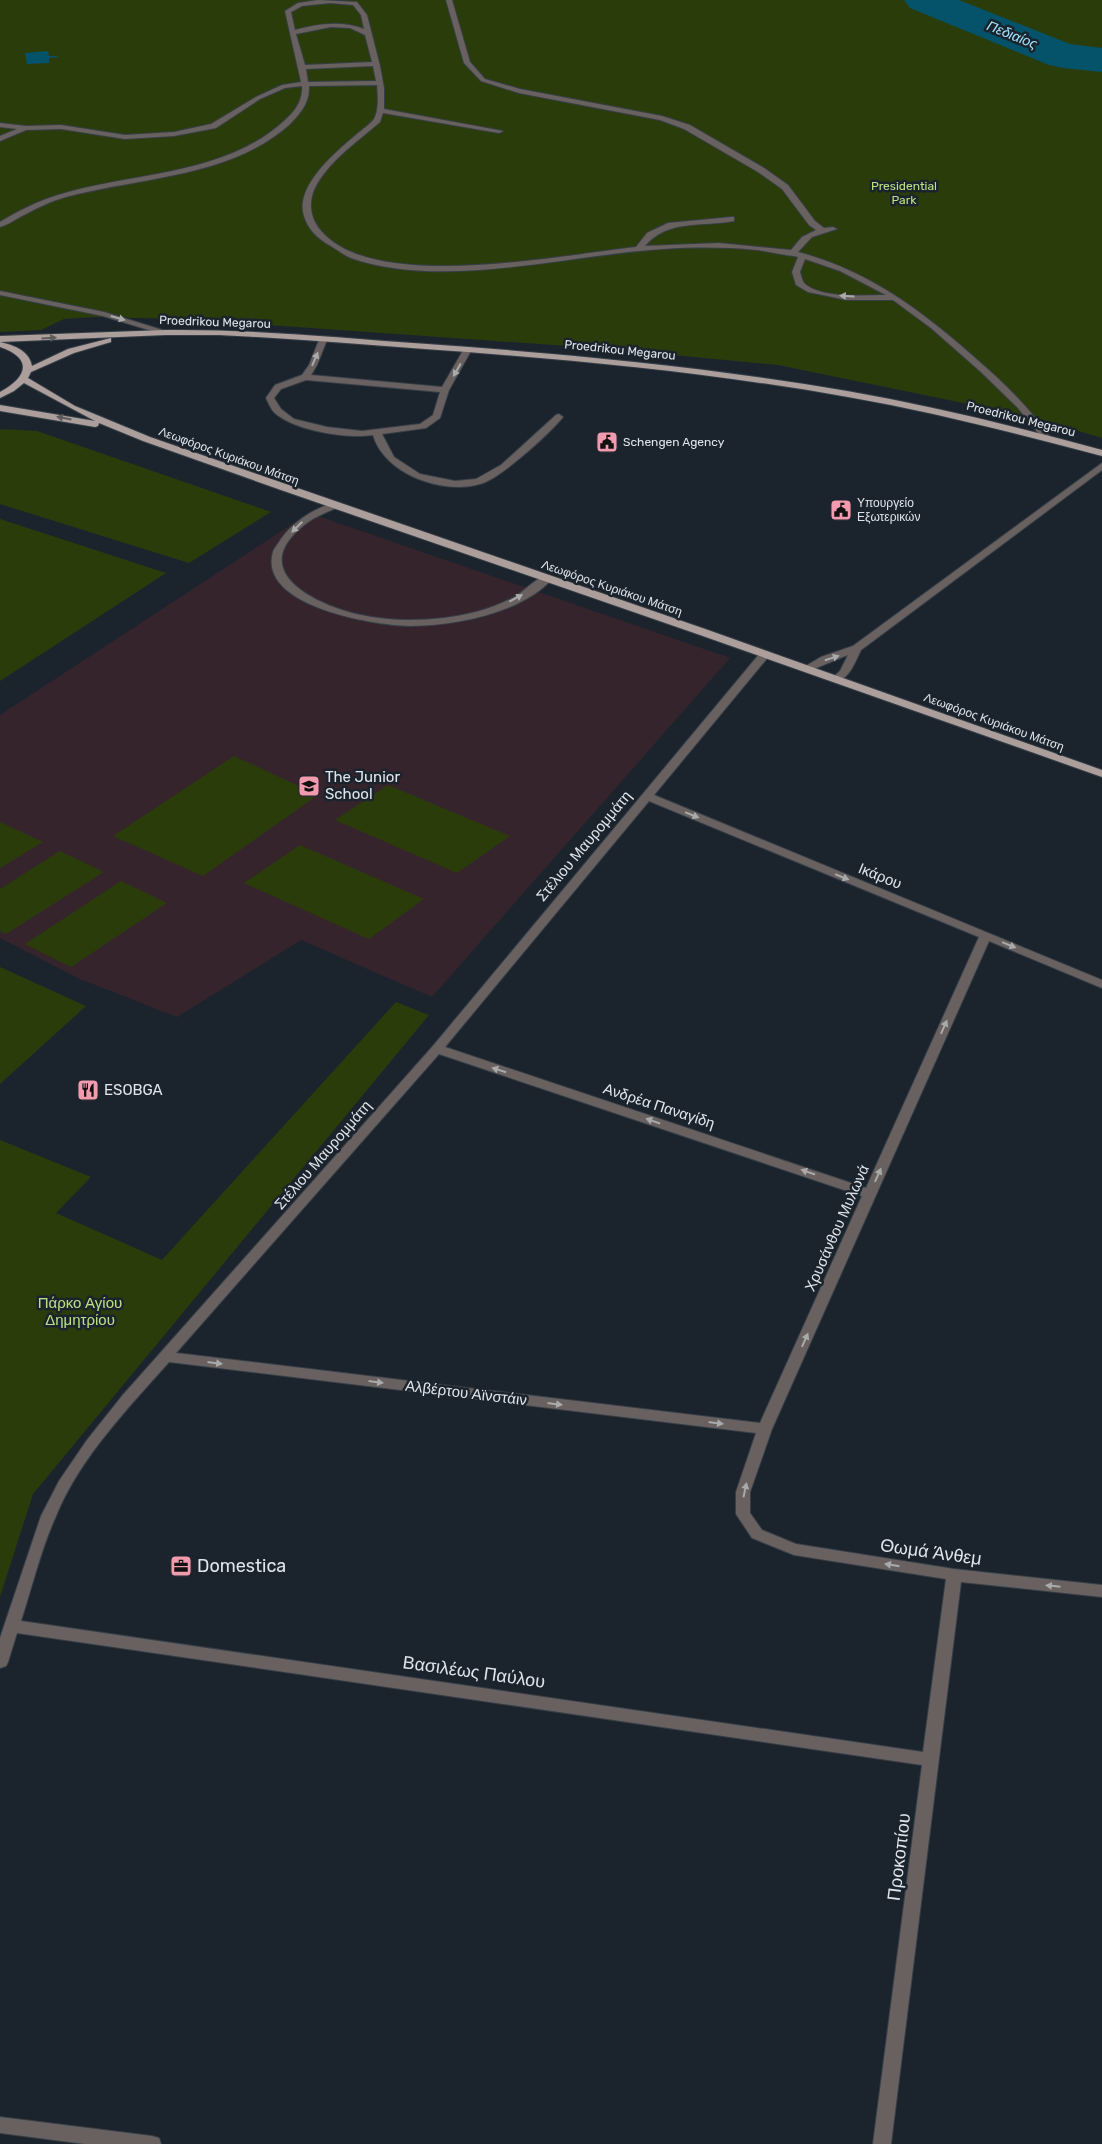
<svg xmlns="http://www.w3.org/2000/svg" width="1102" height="2144" viewBox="0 0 1102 2144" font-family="Rubik,sans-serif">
<rect width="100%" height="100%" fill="#1b242d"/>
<path fill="#36242d" d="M309,513L730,658L432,997L301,940L177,1017L80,979L0,938V715Z"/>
<g fill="#2b3c0b">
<path d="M0,0H1102V438L1032,417L778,365L610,349L182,319L96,317L64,319L41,330L0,332Z"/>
<path d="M0,429L37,431L271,512L189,563L0,504Z"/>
<path d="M0,519L166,573L0,681Z"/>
<path d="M234,756L318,795L203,876L113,836Z"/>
<path d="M388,785L510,836L457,873L335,820Z"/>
<path d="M0,822L43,842L0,868Z"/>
<path d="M300,845L424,899L369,939L244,883Z"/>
<path d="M60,851L104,872L6,934L0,931V889Z"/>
<path d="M121,881L167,903L71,967L25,944Z"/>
<path d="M0,967L86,1006L0,1084Z"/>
<path d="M396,1002L429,1015L33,1494L0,1597V1140L91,1177L56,1213L162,1260Z"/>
</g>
<path fill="#04536a" d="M48,51L49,56H57L58,57L49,58V63L27,64L25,53Z"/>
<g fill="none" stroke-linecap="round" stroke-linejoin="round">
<path fill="#04536a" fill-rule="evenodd" d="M904,0H959L1070,44L1102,48V72L1063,68L1049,65L910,8Z"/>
<g stroke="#363f48" stroke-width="2">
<g id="minor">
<path d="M318,0L357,2L367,15L380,66L384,88V109L503,131L499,133L383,113L380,122C357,142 327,162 314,190C308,205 311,220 322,232C376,293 561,255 636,247L647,233L668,223L731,217H734V221C703,227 667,219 645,246L719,243L791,250L802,237L816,230L809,225L782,189L758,172L684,129L660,120L519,93L481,81L464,63L446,0H452L470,62L485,79L520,89L662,116L690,125L764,168L788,185L815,221L824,228L833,227L837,229L812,237L798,252C867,270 921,310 974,357C1002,381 1029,407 1050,437L1046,440L1043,439L1018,408L981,372L931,328L893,300H847L808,292L796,285L792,272L798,257L794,256C783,255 770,252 757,250C726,247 694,247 663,249C567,255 442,290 351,258C344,255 337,250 331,246C318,239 306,228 303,212C298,183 337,151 357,134C362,130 370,124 374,119C379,110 378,95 377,85L309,86C310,103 300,114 289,125C229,178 139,177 66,197C51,201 37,208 24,215C16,219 8,225 0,227V222C18,211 38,201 58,195C133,172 223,176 283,122C294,112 303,102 302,86L285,88L260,99L216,128L174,136L125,139L61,129L26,130L0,141V136L17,129L0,127V123L26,126L61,125L125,135L174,132L211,124L256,97L282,85L301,82L285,11L298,3ZM330,3L353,5L361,15L364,29C341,20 317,24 295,30L291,12L302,6ZM331,27L350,28L365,35L372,62L305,65L296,34ZM373,66L376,81L308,82L306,69ZM805,259L840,271L886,295C865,295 820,299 804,283C802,280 801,275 800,272Z"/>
<path d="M0,291L104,312L169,332L165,335L103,316L0,295Z"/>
<path d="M323,337L327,340L317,365L311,375L442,387L465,347H471L472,349L449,390L440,418L426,428L382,434L394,457L420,474L455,481L476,479L501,465L556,415L559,414L563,417C549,434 500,479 480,484C443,495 384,474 373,435C347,439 297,431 276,414C271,410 269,404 266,398L275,385L302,375L309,365L319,340ZM306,380L440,392L433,415L420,424L362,431L327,427L294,419L281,409L274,398L281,389Z"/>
<path d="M1102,463V470L861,650C855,662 850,678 836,682L831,679L840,671L848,655C839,658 810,672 804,671V667L821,657L853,646Z"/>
<path d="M333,503L336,504V508C325,513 312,518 303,526C245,573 319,606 361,615C388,621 417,621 444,618C468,615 495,608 516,596C526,590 540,573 551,576L553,578C522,613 457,625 412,626C377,626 257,607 273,552C274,548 279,543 281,539C293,522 313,509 333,503Z"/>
<path d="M765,651L769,652V656L654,795L1102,980V988L989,941L772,1429L750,1492V1513L762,1530L796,1544L954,1569L1102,1585V1597L961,1582L891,2144H873L922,1765L17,1633L8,1662L6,1666L0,1668V1638L41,1516L59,1481L87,1440L122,1396L433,1046L761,652ZM649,801L979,937L866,1188L445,1047ZM439,1054L862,1196L760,1423L176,1353ZM169,1362L756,1433L736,1492V1514L752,1538L794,1555L946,1579L923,1752L21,1621C32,1587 41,1549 56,1516C79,1459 128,1408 169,1362Z"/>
<path d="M0,2117L152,2136L159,2138L161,2144H85L0,2133Z"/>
</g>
</g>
<g stroke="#363f48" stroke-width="2">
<path id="major" d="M166,330C253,329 340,338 427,344C568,354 708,367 847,391C933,406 1018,427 1102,450V456C1018,434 934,412 848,397C708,372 567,359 425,349C356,344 287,338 219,335H166L0,342C13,345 29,350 32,366L68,349L111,338V342L74,353L31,372L28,378L75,406L150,437L708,630L1102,770V777L700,635L281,490L143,441L99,423L98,426L95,427L0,411V405L95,421L24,383L14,391L0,398V392C28,377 33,358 0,347V336Z"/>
</g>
<use href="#minor" fill="#68615f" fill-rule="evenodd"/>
<use href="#major" fill="#ac9e9b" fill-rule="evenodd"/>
</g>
<defs><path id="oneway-solid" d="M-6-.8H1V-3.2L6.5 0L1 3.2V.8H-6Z" transform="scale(1.25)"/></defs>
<g fill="#a9aaac">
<use href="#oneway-solid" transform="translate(847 296) rotate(-177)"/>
<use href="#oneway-solid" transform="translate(118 318) rotate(16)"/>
<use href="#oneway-solid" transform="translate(315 359) rotate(-67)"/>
<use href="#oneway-solid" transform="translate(457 370) rotate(120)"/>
<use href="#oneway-solid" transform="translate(297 527) rotate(136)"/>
<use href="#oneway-solid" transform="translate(516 598) rotate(-28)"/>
<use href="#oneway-solid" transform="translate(832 658) rotate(-17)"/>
<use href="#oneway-solid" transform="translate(692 815) rotate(22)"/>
<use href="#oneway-solid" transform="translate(842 877) rotate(22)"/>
<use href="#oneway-solid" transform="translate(1009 945) rotate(22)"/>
<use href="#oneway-solid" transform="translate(944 1027) rotate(-66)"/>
<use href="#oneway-solid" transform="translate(499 1070) rotate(-162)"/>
<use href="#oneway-solid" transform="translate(653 1121) rotate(-161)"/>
<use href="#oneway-solid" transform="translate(808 1172) rotate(-161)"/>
<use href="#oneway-solid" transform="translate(878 1175) rotate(-66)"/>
<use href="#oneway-solid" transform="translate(805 1340) rotate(-66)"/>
<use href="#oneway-solid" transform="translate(215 1363) rotate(7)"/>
<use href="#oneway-solid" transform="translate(376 1382) rotate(7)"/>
<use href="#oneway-solid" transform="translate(555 1404) rotate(7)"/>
<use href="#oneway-solid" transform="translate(716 1423) rotate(7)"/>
<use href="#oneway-solid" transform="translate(745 1490) rotate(-78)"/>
<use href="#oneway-solid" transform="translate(892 1565) rotate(-171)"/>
<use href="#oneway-solid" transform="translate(1053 1586) rotate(-174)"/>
</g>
<g fill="#5c5b5e">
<use href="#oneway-solid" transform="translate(49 338) rotate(-3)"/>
<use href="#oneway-solid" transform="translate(64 418) rotate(-169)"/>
</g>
<defs>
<g id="civic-square" transform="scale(1.125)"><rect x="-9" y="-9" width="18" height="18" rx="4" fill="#f29aae" stroke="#1b242d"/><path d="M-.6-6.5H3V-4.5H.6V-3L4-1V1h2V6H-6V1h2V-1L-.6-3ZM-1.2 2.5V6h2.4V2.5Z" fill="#111"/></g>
<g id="school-square" transform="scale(1.125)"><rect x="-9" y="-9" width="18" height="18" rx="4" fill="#f29aae" stroke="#1b242d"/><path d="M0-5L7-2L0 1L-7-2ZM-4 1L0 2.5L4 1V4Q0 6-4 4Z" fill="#111"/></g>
<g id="restaurant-square" transform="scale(1.125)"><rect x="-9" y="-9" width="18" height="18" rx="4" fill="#f29aae" stroke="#1b242d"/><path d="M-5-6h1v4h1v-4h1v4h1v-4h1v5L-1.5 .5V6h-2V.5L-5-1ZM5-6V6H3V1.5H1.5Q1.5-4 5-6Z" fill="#111"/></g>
<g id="office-square" transform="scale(1.125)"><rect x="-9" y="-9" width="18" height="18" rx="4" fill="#f29aae" stroke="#1b242d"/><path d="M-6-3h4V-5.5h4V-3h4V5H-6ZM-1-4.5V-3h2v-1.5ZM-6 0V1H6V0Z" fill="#111"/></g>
</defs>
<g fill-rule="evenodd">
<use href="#civic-square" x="607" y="442"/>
<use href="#civic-square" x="841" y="510"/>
<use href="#school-square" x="309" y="786"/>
<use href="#restaurant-square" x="88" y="1090"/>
<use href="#office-square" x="181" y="1566"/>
</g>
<g text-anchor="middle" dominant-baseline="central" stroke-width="5" stroke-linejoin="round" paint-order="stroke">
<g font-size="12" fill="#bce184" stroke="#1b242d">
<text x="904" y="186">Presidential<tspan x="904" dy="14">Park</tspan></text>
</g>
<g font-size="12" fill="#dfe5eb" stroke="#1b242d">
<text transform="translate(215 322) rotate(2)">Proedrikou Megarou</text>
<text transform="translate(620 350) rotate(6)">Proedrikou Megarou</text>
<text transform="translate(1021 419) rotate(14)">Proedrikou Megarou</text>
<text transform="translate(229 456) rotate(20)">Λεωφόρος Κυριάκου Μάτση</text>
<text transform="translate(612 588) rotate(19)">Λεωφόρος Κυριάκου Μάτση</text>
<text transform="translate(994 722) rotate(20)">Λεωφόρος Κυριάκου Μάτση</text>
</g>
<g font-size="12" fill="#dfe5eb" stroke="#1b242d" text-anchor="start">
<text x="623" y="442">Schengen Agency</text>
<text x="857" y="503">Υπουργείο<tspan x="857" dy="14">Εξωτερικών</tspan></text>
</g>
<g font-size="14" font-style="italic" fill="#9fe1fc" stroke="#1b242d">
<text transform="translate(1012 35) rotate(22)">Πεδιαίος</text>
</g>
<g font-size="15" fill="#dfe5eb" stroke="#1b242d" text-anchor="start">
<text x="325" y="777">The Junior<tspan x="325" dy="17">School</tspan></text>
<text x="104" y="1090">ESOBGA</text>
</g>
<g font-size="15" fill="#dfe5eb" stroke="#1b242d">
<text transform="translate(584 846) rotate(-50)">Στέλιου Μαυρομμάτη</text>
<text transform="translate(880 876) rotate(22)">Ικάρου</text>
<text transform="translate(659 1106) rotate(18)">Ανδρέα Παναγίδη</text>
<text transform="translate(323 1155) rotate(-49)">Στέλιου Μαυρομμάτη</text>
<text transform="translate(837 1228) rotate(-66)">Χρυσάνθου Μυλωνά</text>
<text transform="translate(466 1393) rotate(7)">Αλβέρτου Αϊνστάιν</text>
</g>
<g font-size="15" fill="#bce184" stroke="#1b242d">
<text x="80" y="1303">Πάρκο Αγίου<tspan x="80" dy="17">Δημητρίου</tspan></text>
</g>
<g font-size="18" fill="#dfe5eb" stroke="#1b242d">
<text transform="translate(931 1552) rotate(8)">Θωμά Άνθεμ</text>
<text transform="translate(474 1672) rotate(8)">Βασιλέως Παύλου</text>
<text transform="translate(899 1857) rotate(-83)">Προκοπίου</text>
</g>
<g font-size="18" fill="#dfe5eb" stroke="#1b242d" text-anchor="start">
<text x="197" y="1566">Domestica</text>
</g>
</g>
</svg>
